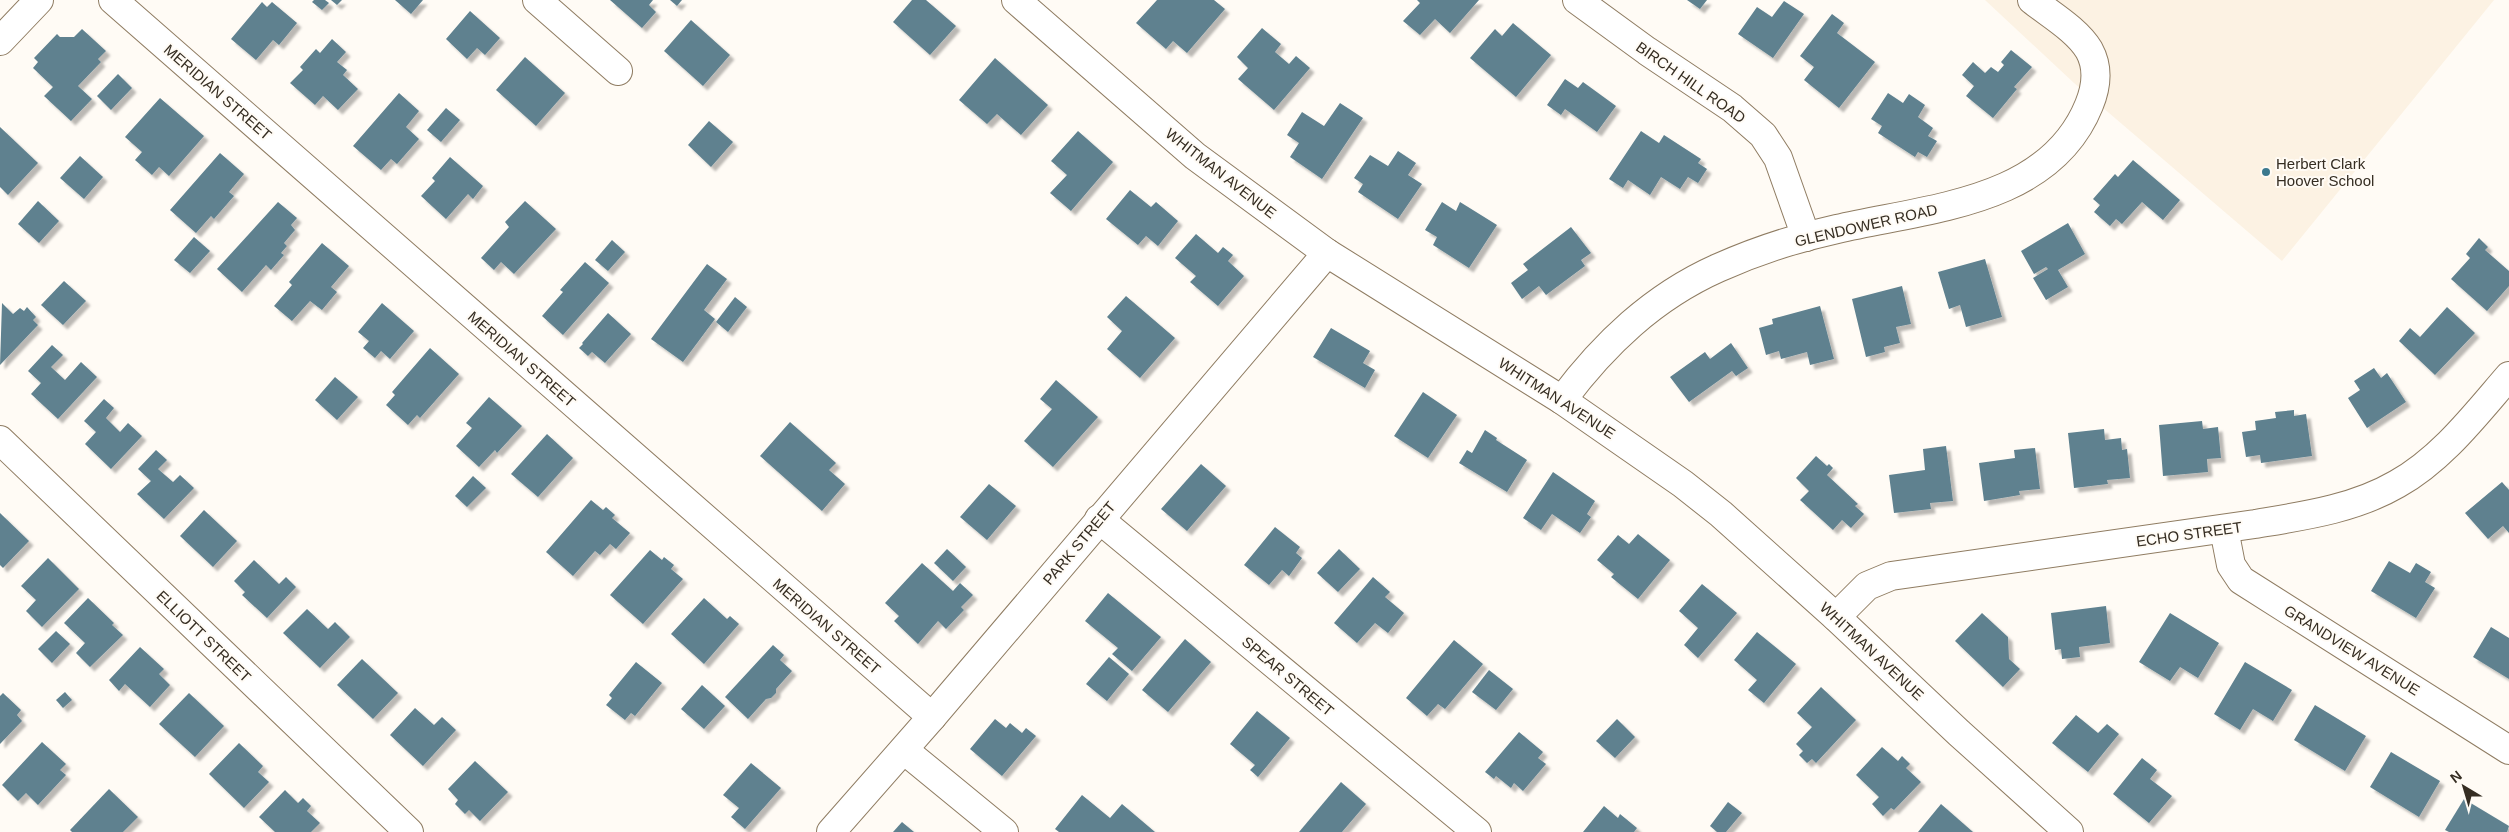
<svg xmlns="http://www.w3.org/2000/svg" width="2509" height="832" viewBox="0 0 2509 832" font-family="Helvetica,sans-serif">
<defs>
<filter id="shadow"><feDropShadow dx="4.5" dy="4.5" stdDeviation="1" flood-color="#0004"/></filter>
</defs>
<rect width="100%" height="100%" fill="#fffbf5"/>
<path fill="#fcf2e3" d="M1985,0H2494L2282,261L2074,83Z"/>
<g fill="#5f818f" filter="url(#shadow)">
<path d="M314,0H325L329,3L322,10L312,2Z"/>
<path d="M331,0H342L337,5Z"/>
<path d="M395,0H423L411,14Z"/>
<path d="M610,0H653L649,5L656,12L642,28Z"/>
<path d="M670,0H682L677,6Z"/>
<path d="M912,0H926L956,26L930,55L893,22Z"/>
<path d="M1157,0H1214L1225,9L1187,53L1173,41L1166,49L1136,23Z"/>
<path d="M1417,0H1479L1450,33L1435,19L1420,35L1403,21L1420,3Z"/>
<path d="M1687,0H1707L1700,9Z"/>
<path d="M1784,1L1804,14L1773,58L1738,34L1757,7L1772,17Z"/>
<path d="M262,2L267,7L272,2L297,23L279,45L273,40L256,60L231,39Z"/>
<path d="M470,11L500,38L485,55L477,48L467,59L446,39Z"/>
<path d="M1832,14L1844,23L1837,33L1875,62L1839,108L1804,80L1814,67L1800,56Z"/>
<path d="M691,20L730,55L703,86L664,51Z"/>
<path d="M1513,23L1551,55L1516,97L1470,58L1495,29L1502,36Z"/>
<path d="M1262,28L1281,44L1275,52L1289,64L1296,56L1310,68L1274,110L1238,79L1248,68L1237,57Z"/>
<path d="M82,29L106,51L98,59L101,62L78,86L92,99L71,121L44,96L53,87L33,68L38,62L34,58L57,34L60,37H74Z"/>
<path d="M332,39L346,52L337,62L347,70L343,75L358,89L338,110L323,96L315,105L290,83L303,70L300,67L316,49L320,53Z"/>
<path d="M2011,50L2032,67L2014,87L2017,89L1993,118L1966,96L1974,86L1962,75L1973,62L1985,73L1991,67L1998,72L2004,65L2001,62Z"/>
<path d="M525,57L565,93L536,126L496,90Z"/>
<path d="M995,58L1048,105L1021,135L997,114L987,124L959,100Z"/>
<path d="M118,74L132,88L111,110L97,96Z"/>
<path d="M1565,79L1578,88L1583,82L1616,106L1597,132L1565,109L1561,115L1547,105Z"/>
<path d="M399,93L419,111L406,127L419,139L397,164L391,159L381,170L353,146Z"/>
<path d="M1888,93L1903,103L1909,94L1925,105L1918,117L1933,128L1928,136L1937,141L1927,157L1918,152L1915,157L1878,133L1882,126L1871,119Z"/>
<path d="M160,98L204,136L169,176L159,167L152,175L135,160L142,152L125,137Z"/>
<path d="M1340,103L1363,118L1322,179L1290,157L1299,143L1287,135L1302,112L1324,126Z"/>
<path d="M446,108L460,120L441,142L427,130Z"/>
<path d="M709,121L733,142L711,167L688,145Z"/>
<path d="M0,127L38,163L8,195L0,187Z"/>
<path d="M1078,131L1113,162L1071,211L1050,193L1067,175L1051,161Z"/>
<path d="M1641,131L1659,143L1664,135L1701,159L1698,163L1707,169L1698,183L1688,177L1680,189L1661,177L1650,195L1628,180L1623,188L1609,179Z"/>
<path d="M1398,151L1416,163L1408,175L1422,184L1398,219L1358,192L1363,184L1354,178L1370,155L1388,166Z"/>
<path d="M220,153L244,174L229,192L234,196L214,219L211,216L196,233L170,210Z"/>
<path d="M80,156L103,177L84,199L60,178Z"/>
<path d="M450,157L483,186L473,199L468,194L446,219L421,196L435,181L432,178Z"/>
<path d="M2133,160L2180,200L2163,220L2142,202L2122,224L2116,219L2110,226L2094,212L2100,205L2093,199L2115,174L2118,177Z"/>
<path d="M1130,190L1151,207L1156,202L1178,221L1158,246L1146,236L1138,245L1106,219Z"/>
<path d="M38,201L59,221L39,243L18,224Z"/>
<path d="M525,201L556,229L514,274L501,262L494,270L481,258L509,227L505,222Z"/>
<path d="M278,202L297,218L291,225L295,230L284,243L287,246L281,253L284,255L271,270L266,265L242,292L217,269Z"/>
<path d="M1442,202L1456,211L1460,202L1497,225L1469,268L1433,245L1437,237L1425,230Z"/>
<path d="M2068,223L2085,254L2058,270L2068,287L2046,300L2033,278L2048,269L2046,267L2034,274L2021,251Z"/>
<path d="M1571,227L1591,253L1581,260L1585,266L1546,295L1539,286L1522,299L1511,283L1528,270L1523,264Z"/>
<path d="M1196,234L1218,253L1223,247L1233,255L1228,261L1244,276L1218,306L1190,282L1196,276L1175,258Z"/>
<path d="M194,237L210,251L190,273L174,260Z"/>
<path d="M2479,238L2488,247L2485,250L2509,271V286L2487,311L2451,279L2470,258L2466,254Z"/>
<path d="M612,240L625,252L608,271L595,260Z"/>
<path d="M322,243L349,266L331,287L337,292L322,310L310,301L292,321L274,306L292,285L289,282Z"/>
<path d="M1985,259L2002,317L1966,327L1960,305L1949,309L1938,272Z"/>
<path d="M585,262L609,283L563,335L542,316L563,292L560,290Z"/>
<path d="M707,264L727,279L704,310L715,319L683,362L651,339Z"/>
<path d="M64,281L86,301L63,325L41,305Z"/>
<path d="M1902,286L1911,324L1896,327L1900,343L1884,347L1885,352L1866,357L1852,299Z"/>
<path d="M1126,296L1175,338L1140,378L1107,349L1122,331L1107,317Z"/>
<path d="M735,297L747,307L728,332L716,322Z"/>
<path d="M2,303L13,314L20,308L24,311L27,307L36,317L33,320L38,325L0,365Z"/>
<path d="M382,303L414,331L390,359L381,351L375,358L363,348L369,341L358,332Z"/>
<path d="M1820,306L1834,359L1810,365L1807,352L1781,359L1779,351L1766,355L1759,328L1773,324L1772,319Z"/>
<path d="M2447,307L2475,333L2435,375L2399,341L2410,328L2420,337Z"/>
<path d="M608,313L631,334L605,363L592,352L588,356L579,348L583,344L582,343Z"/>
<path d="M1331,328L1370,351L1363,363L1375,370L1365,388L1313,357Z"/>
<path d="M1731,343L1748,368L1736,376L1732,371L1689,402L1670,377L1705,352L1710,359Z"/>
<path d="M52,345L63,355L51,367L65,380L81,362L97,377L58,419L31,394L41,383L28,371Z"/>
<path d="M430,348L459,374L420,418L417,415L408,425L386,405L395,395L392,392Z"/>
<path d="M2374,368L2381,378L2387,373L2406,402L2367,428L2348,398L2360,390L2354,381Z"/>
<path d="M335,377L358,397L337,420L315,400Z"/>
<path d="M1056,380L1098,417L1053,467L1024,441L1052,409L1040,399Z"/>
<path d="M1423,392L1457,415L1428,458L1394,436Z"/>
<path d="M489,397L522,426L497,453L495,450L479,467L456,446L472,428L466,423Z"/>
<path d="M104,399L114,408L106,418L120,432L128,423L142,436L111,469L85,444L96,432L84,421Z"/>
<path d="M2294,410V416L2306,414L2312,456L2261,463L2260,455L2246,457L2242,432L2256,430L2255,421L2276,418L2275,412Z"/>
<path d="M2202,421L2203,429L2218,427L2221,458L2207,459L2208,472L2163,476L2159,425Z"/>
<path d="M790,422L836,463L829,470L845,484L822,511L760,456Z"/>
<path d="M2104,429L2105,440L2121,438L2122,450L2127,449L2130,478L2107,480L2108,484L2074,488L2068,433Z"/>
<path d="M1485,430L1497,438L1496,440L1527,460L1507,492L1459,463L1467,450L1472,453Z"/>
<path d="M547,434L573,458L538,497L511,474Z"/>
<path d="M1946,446L1953,501L1930,503L1931,509L1894,513L1889,475L1925,470L1923,449Z"/>
<path d="M2035,448L2040,489L2019,491L2020,495L1984,501L1979,463L2015,458L2014,450Z"/>
<path d="M156,450L167,460L158,469L173,482L180,475L194,488L164,519L137,494L151,481L138,469Z"/>
<path d="M1816,456L1827,466L1829,464L1833,468L1827,475L1858,504L1855,506L1864,514L1851,528L1842,520L1833,530L1800,500L1809,491L1796,478Z"/>
<path d="M1201,464L1226,486L1187,531L1161,509Z"/>
<path d="M1553,472L1595,501L1587,514L1591,517L1580,533L1552,514L1541,530L1523,518Z"/>
<path d="M473,476L486,488L467,507L455,496Z"/>
<path d="M2502,482L2509,490V533L2503,526L2488,539L2465,513Z"/>
<path d="M989,484L1016,506L987,540L960,517Z"/>
<path d="M591,500L603,510L606,507L615,515L612,518L630,533L616,549L610,544L600,555L595,551L573,576L546,552Z"/>
<path d="M204,510L237,541L213,567L180,536Z"/>
<path d="M0,513L29,541L3,568L0,565Z"/>
<path d="M1275,527L1300,547L1296,553L1302,558L1289,576L1282,570L1269,585L1244,565Z"/>
<path d="M1638,534L1670,560L1638,599L1611,577L1614,574L1597,560L1618,535L1629,544Z"/>
<path d="M947,549L966,567L953,581L934,563Z"/>
<path d="M1339,549L1360,569L1338,592L1317,573Z"/>
<path d="M650,550L662,560L664,557L674,565L671,569L683,579L643,624L610,595Z"/>
<path d="M48,558L79,589L42,627L26,611L36,600L21,586Z"/>
<path d="M254,560L279,584L286,577L296,587L267,618L242,595L245,592L234,581Z"/>
<path d="M2389,561L2410,573L2416,563L2431,572L2425,582L2435,588L2416,618L2371,591Z"/>
<path d="M922,563L953,591L960,583L973,595L961,607L964,610L946,629L938,621L918,644L894,621L899,616L885,603Z"/>
<path d="M1373,577L1390,592L1385,597L1404,613L1388,633L1375,623L1357,643L1334,623Z"/>
<path d="M1702,584L1737,613L1698,658L1684,645L1698,628L1679,611Z"/>
<path d="M1108,593L1161,637L1132,671L1112,654L1118,648L1085,621Z"/>
<path d="M88,598L114,623L112,625L123,635L90,667L76,653L85,643L64,623Z"/>
<path d="M704,598L727,619L730,616L739,624L704,664L671,634Z"/>
<path d="M2106,606L2110,643L2079,647L2080,657L2062,659L2061,649L2055,650L2051,613Z"/>
<path d="M307,609L328,629L335,622L350,637L320,668L283,633Z"/>
<path d="M1982,613L2008,637L2009,659L2020,669L2003,687L1955,641Z"/>
<path d="M2170,613L2219,643L2198,678L2180,667L2170,681L2139,662Z"/>
<path d="M2491,627L2509,638V679L2473,657Z"/>
<path d="M56,631L70,644L52,663L38,649Z"/>
<path d="M1757,632L1796,664L1764,703L1748,690L1757,680L1734,660Z"/>
<path d="M1185,639L1211,662L1168,712L1142,690Z"/>
<path d="M1454,640L1483,664L1445,709L1438,704L1427,716L1406,698Z"/>
<path d="M773,645L784,655L780,660L792,671L776,689V693L771,698L766,699L748,719L725,697Z"/>
<path d="M140,647L164,669L159,674L170,685L150,707L125,684L119,691L109,680Z"/>
<path d="M1109,657L1129,674L1107,701L1086,684Z"/>
<path d="M362,659L398,693L373,719L337,685Z"/>
<path d="M636,662L662,683L635,716L631,713L625,720L606,705L612,698L609,695Z"/>
<path d="M2245,662L2292,690L2273,721L2253,709L2240,730L2214,714Z"/>
<path d="M1489,670L1513,689L1496,710L1472,692Z"/>
<path d="M702,685L725,706L704,729L681,709Z"/>
<path d="M1821,687L1856,720L1816,763L1812,759L1807,763L1799,755L1803,751L1796,744L1812,727L1797,713Z"/>
<path d="M65,692L72,700L63,708L56,700Z"/>
<path d="M3,693L21,710L17,715L22,721L0,744V696Z"/>
<path d="M189,693L224,726L195,757L159,724Z"/>
<path d="M2315,705L2366,736L2345,771L2294,740Z"/>
<path d="M415,708L434,725L442,717L456,730L423,766L390,735Z"/>
<path d="M1257,711L1290,738L1258,777L1250,770L1255,765L1230,744Z"/>
<path d="M2076,715L2098,733L2107,724L2119,734L2088,772L2052,743Z"/>
<path d="M995,719L1006,728L1010,723L1022,733L1026,728L1036,736L1002,776L970,749Z"/>
<path d="M1617,719L1635,737L1615,758L1596,741Z"/>
<path d="M1519,732L1543,752L1538,758L1546,764L1523,791L1514,783L1511,788L1496,776L1494,779L1485,772Z"/>
<path d="M42,742L66,764L60,770L66,775L38,805L26,793L18,801L2,785Z"/>
<path d="M239,743L263,766L258,772L269,782L244,808L209,774Z"/>
<path d="M1882,747L1898,761L1902,756L1910,764L1906,768L1921,782L1894,810L1891,808L1883,816L1872,804L1879,797L1856,775Z"/>
<path d="M2391,752L2440,781L2419,817L2370,787Z"/>
<path d="M2142,758L2157,770L2150,779L2172,796L2149,823L2113,794Z"/>
<path d="M475,761L508,792L480,821L469,810L465,814L455,804L458,800L448,789Z"/>
<path d="M751,763L781,788L745,829L731,817L739,808L723,795Z"/>
<path d="M1341,782L1366,804L1342,832H1299Z"/>
<path d="M109,789L138,817L123,832H72L70,830Z"/>
<path d="M285,790L298,803L303,798L311,806L307,811L320,823L311,832H275L259,817Z"/>
<path d="M1082,795L1110,818L1122,804L1155,832H1059L1055,829Z"/>
<path d="M2464,799L2509,826L2507,832H2449L2445,830Z"/>
<path d="M1728,802L1742,813L1726,832H1717L1710,826Z"/>
<path d="M1941,804L1973,832H1918Z"/>
<path d="M1604,806L1618,818L1620,814L1637,828L1634,832H1583Z"/>
<path d="M902,822L914,832H893Z"/>
</g>
<g fill="none" stroke-linecap="round" stroke-linejoin="round">
<g stroke="#8f7c62" stroke-width="30">
<g id="minor">
<path d="M113,0L932,717"/>
<path d="M537,0L618,71"/>
<path d="M1016,0L1195,156L1327,253L1562,400L1683,484L1721,514L1836,617L1959,733L2069,832"/>
<path d="M1577,0L1647,51L1732,108L1763,135L1778,158L1806,237"/>
<path d="M0,41L39,0"/>
<path d="M1562,400C1604,344 1653,297 1718,268C1756,251 1796,238 1837,229C1926,208 2049,204 2089,105C2096,88 2099,68 2089,50C2077,30 2051,15 2032,0"/>
<path d="M0,440L409,832"/>
<path d="M1099,519L1477,832"/>
<path d="M2224,529L2231,565L2241,580L2509,750"/>
<path d="M1836,617L1867,586L1891,576L2255,524C2303,516 2354,509 2397,484C2442,459 2476,414 2509,376"/>
<path d="M904,750L1004,832"/>
<path d="M831,832L932,717L1327,253"/>
</g>
</g>
<use href="#minor" stroke="#fff" stroke-width="28"/>
</g>
<circle fill="#3b798e" stroke="#fffbf5" stroke-width="2" cx="2266" cy="172" r="5"/>
<g text-anchor="middle" dominant-baseline="central" stroke-width="4" stroke-linejoin="round" paint-order="stroke">
<g font-size="15" fill="#352d22" stroke="#fffbf5">
<text transform="translate(1691 82) rotate(35)">BIRCH HILL ROAD</text>
<text transform="translate(218 92) rotate(41)">MERIDIAN STREET</text>
<text transform="translate(1221 173) rotate(38)">WHITMAN AVENUE</text>
<text transform="translate(1866 225) rotate(-13)">GLENDOWER ROAD</text>
<text transform="translate(522 359) rotate(41)">MERIDIAN STREET</text>
<text transform="translate(1557 398) rotate(33)">WHITMAN AVENUE</text>
<text transform="translate(2189 534) rotate(-8)">ECHO STREET</text>
<text transform="translate(1079 543) rotate(-50)">PARK STREET</text>
<text transform="translate(827 626) rotate(41)">MERIDIAN STREET</text>
<text transform="translate(204 636) rotate(44)">ELLIOTT STREET</text>
<text transform="translate(2352 650) rotate(32)">GRANDVIEW AVENUE</text>
<text transform="translate(1872 651) rotate(43)">WHITMAN AVENUE</text>
<text transform="translate(1288 676) rotate(40)">SPEAR STREET</text>
</g>
<g font-size="15" fill="#352d22" stroke="#fffbf5" text-anchor="start">
<text x="2276" y="163">Herbert Clark<tspan x="2276" dy="17">Hoover School</tspan></text>
</g>
</g>
<g transform="translate(2464 787) rotate(322)" stroke="#fffbf5" stroke-width="4" paint-order="stroke">
<path d="M0-4L9 19L0 12L-9 19Z" fill="#352d22"/>
<text y="-8" font-size="14" font-weight="bold" text-anchor="middle" fill="#352d22">N</text>
</g>
</svg>
